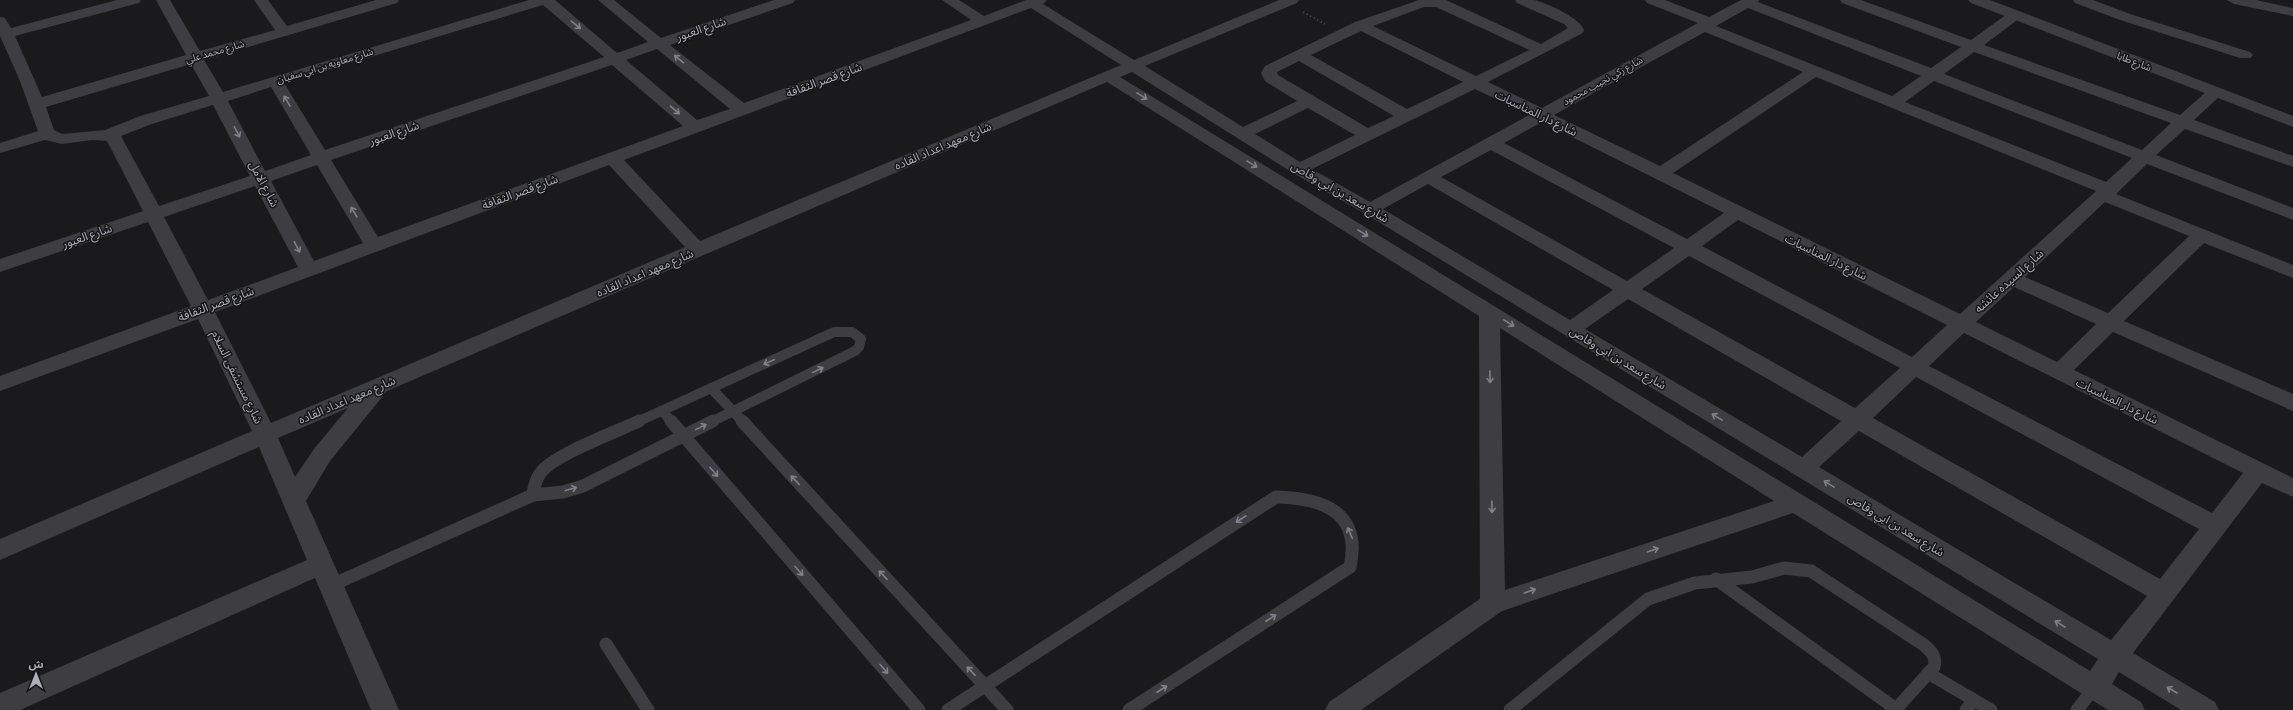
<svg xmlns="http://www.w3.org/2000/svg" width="2293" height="710" viewBox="0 0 2293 710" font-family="'Alegreya Sans','Noto Sans Arabic',sans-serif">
<rect width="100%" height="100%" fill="#1a191b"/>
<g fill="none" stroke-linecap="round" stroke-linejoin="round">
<path stroke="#414147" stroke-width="2" stroke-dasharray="1.5 2.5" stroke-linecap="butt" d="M1303,12L1325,24"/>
<g stroke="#3d3d42" stroke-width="10">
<path d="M711,388L743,422"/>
<path d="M662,411L672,422"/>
<path d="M637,422L834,332H852L861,339L859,347L855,351L711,422"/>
</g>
<g stroke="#3d3d42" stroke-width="13">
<path d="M671,421L919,710"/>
<path d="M742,421L1007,710"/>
<path d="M533,495C534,485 536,477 543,470C559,453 616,432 639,421"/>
<path d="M533,495L563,492L583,486L713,421"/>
<path d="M1716,579L1896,709"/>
<path d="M332,585L533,495"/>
<path d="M606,644L648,710"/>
<path d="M1928,673L1991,710"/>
<path d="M948,710L1276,497C1323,498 1362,512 1350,567L1129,710"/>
<path d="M1510,710L1648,599L1695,583L1752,577L1784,568L1811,571L1924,645C1931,651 1937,657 1934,667L1895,710"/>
<path d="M1966,710L1974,700"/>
<path d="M2077,710L2094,688"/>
</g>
<g fill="#3d3d42" fill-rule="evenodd">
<path d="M117,0H141L139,3L15,36L42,97L186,55L156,0H170L200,51L275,30L254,0H268L287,26L376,0H399L397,3L204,60L223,92L529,0H555L617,53L648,42L598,0H614L661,38L774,0H795L793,3L670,45L744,103L971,20L942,0H959L984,16L1026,0H1047L1043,4L1134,60L1279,0H1299L1297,3L1145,66L1243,127L1297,101L1265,81L1261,73L1265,66L1355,22L1419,0H1446L1541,44L1568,28L1564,24L1517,3L1515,0C1521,0 1528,0 1534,0C1545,2 1583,19 1584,31L1581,34L1488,82L1542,108L1698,23L1647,3L1645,0H1665L1709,17L1741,0H1759L1758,2L1931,68L1961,47L1842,3L1840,0H1861L1971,40L2010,12H2020L2022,15L2020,18L1984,45L2180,115L2208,90H2220L2222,93L2220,96L2194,120L2293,156V167L2185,129L2156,155L2293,208V220L2147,164L2116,194L2293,265V278L2204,243L2124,321L2293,394V411L2113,332L2074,370L2293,478V497L2262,483L2133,653L2215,702L2219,710H2181L2119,672L2112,684L2141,702L2145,710H2108L1793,513L1502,611L1361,710H1325L1329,702L1480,599L1479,316L1107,82L387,391L330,461L306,501L399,710H371L315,578L20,710H0V693L307,560L259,447L0,560V539L252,431L198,319L0,391V376L191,306L148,222L0,272V259L143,211L107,141L92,140L62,144L45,140L0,153V143L38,131L20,81L0,36V17L5,18L11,28ZM543,5L604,57L325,150L284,83ZM1424,7H1436L1529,50L1476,76L1373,26ZM1031,8L1121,65L700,241L624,160ZM1748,8L1921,76L1892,96L1716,26ZM1361,31L1463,82L1407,109L1311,55ZM1705,32L1803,72L1660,166L1554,115ZM657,49L730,109L697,120L626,60ZM1974,52L2171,123L2142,150L1944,74ZM1299,61L1394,116L1368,128L1278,75L1277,72ZM191,64L209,96L140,116L105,130L62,134L54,130L46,107ZM612,65L683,126L378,237L331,160ZM1132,72L1293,173L1364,213L2098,659L2090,671L1120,77ZM1816,77L2096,191L1960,314L1673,173ZM1934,81L2132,158L2106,182L1905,102ZM271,87L311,155L265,171L228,101ZM1475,89L1529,115L1370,202L1312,169ZM213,105L250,176L159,206L121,136L152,124ZM1308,108L1355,135L1300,162L1255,134ZM1542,122L1724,213L1687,239L1504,143ZM1491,150L1674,248L1627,281L1441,177ZM317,165L363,243L314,261L271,181ZM609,165L685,247L271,423L215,312ZM1428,184L1613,290L1570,320L1383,209ZM255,186L298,267L208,300L164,217ZM2105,202L2189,236L2108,313L2025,277ZM1738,220L1947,325L1912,357L1702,246ZM1689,256L1900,368L1855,408L1642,289ZM2014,287L2096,324L2057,362L1976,322ZM1628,299L1841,421L1802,457L1585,329ZM1500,328L1774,501L1505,590ZM1964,333L2243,473L2212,513L1929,366ZM1916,377L2199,529L2160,579L1873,418ZM348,408L314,449L295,477L278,438ZM1859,431L2147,596L2111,640L1819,467Z"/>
<path d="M2073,0H2093L2130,14L2250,52L2253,55L2250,58H2240L2120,20L2075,3Z"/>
<path d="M2227,0H2256L2293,8V16L2234,4Z"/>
</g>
<path fill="#3d3d42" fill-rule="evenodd" d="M1968,0H1990L2293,116V127L1971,3Z"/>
</g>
<defs><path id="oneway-shaft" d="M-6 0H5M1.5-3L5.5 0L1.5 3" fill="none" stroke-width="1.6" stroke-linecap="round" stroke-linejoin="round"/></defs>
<g stroke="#80818a">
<use href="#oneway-shaft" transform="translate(576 25) rotate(40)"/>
<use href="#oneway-shaft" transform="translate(679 59) rotate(-141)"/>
<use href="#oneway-shaft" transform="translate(1142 96) rotate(32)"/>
<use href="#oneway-shaft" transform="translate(287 101) rotate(-121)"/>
<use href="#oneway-shaft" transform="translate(675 110) rotate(41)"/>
<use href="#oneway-shaft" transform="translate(237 132) rotate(62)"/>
<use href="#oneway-shaft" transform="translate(1252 164) rotate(32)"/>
<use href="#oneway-shaft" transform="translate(354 212) rotate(-121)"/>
<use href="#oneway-shaft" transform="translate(1363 233) rotate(32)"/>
<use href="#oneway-shaft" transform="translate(297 247) rotate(62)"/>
<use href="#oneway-shaft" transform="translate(1509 323) rotate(32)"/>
<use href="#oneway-shaft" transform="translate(769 362) rotate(155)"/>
<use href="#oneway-shaft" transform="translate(818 370) rotate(-26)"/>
<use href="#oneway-shaft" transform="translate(1490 377) rotate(89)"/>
<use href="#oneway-shaft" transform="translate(1717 417) rotate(-149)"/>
<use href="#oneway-shaft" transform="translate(701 427) rotate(-26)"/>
<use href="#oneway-shaft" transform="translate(714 472) rotate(49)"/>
<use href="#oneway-shaft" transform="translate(795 480) rotate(-133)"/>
<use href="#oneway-shaft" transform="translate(1829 484) rotate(-149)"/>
<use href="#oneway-shaft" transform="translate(571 489) rotate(-15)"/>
<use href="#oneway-shaft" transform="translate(1492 507) rotate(89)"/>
<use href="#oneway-shaft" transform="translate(1241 519) rotate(147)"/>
<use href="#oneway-shaft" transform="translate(1350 533) rotate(-113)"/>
<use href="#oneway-shaft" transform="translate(1653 550) rotate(-19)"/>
<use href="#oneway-shaft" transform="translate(799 571) rotate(49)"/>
<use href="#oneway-shaft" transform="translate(883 575) rotate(-133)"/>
<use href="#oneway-shaft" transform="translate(1530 591) rotate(-19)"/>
<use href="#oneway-shaft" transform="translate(1271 618) rotate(-33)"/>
<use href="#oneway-shaft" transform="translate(2060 624) rotate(-149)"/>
<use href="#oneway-shaft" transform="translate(884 669) rotate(49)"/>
<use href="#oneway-shaft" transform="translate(971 671) rotate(-133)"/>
<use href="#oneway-shaft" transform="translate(1162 689) rotate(-33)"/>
<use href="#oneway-shaft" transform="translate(2172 690) rotate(-150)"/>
</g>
<g text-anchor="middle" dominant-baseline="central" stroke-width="3" stroke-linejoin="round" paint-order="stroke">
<g font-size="10" fill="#adaeba" stroke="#151416">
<text transform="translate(215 52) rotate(-16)">شارع محمد علي</text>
<text transform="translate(2134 62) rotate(21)">شارع طابا</text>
<text transform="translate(325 66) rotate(-17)">شارع معاويه بن ابي سفيان</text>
<text transform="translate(1603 81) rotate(-29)">شارع زكي نجيب محمود</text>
</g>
<g font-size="12" fill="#adaeba" stroke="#151416">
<text transform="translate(701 29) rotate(-19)">شارع العبور</text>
<text transform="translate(824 80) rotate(-20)">شارع قصر الثقافة</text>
<text transform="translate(1536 113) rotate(26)">شارع دار المناسبات</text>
<text transform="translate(394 133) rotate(-19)">شارع العبور</text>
<text transform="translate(943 146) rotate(-23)">شارع معهد اعداد القاده</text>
<text transform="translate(264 184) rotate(62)">شارع الامل</text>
<text transform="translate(520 192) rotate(-20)">شارع قصر الثقافة</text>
<text transform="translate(1340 192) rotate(30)">شارع سعد بن ابي وقاص</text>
<text transform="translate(87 236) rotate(-19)">شارع العبور</text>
<text transform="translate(1826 257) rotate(26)">شارع دار المناسبات</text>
<text transform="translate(645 273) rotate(-23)">شارع معهد اعداد القاده</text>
<text transform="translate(2009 281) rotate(-42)">شارع السيده عائشه</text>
<text transform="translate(216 304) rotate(-20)">شارع قصر الثقافة</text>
<text transform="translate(1618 358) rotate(31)">شارع سعد بن ابي وقاص</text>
<text transform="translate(237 377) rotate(64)">شارع مستشفى السلام</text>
<text transform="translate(347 400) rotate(-23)">شارع معهد اعداد القاده</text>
<text transform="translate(2117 401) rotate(26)">شارع دار المناسبات</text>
<text transform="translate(1896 525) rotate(31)">شارع سعد بن ابي وقاص</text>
</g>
</g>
<g transform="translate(36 674)" stroke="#151416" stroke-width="3" paint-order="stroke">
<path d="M0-3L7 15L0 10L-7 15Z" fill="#adaeba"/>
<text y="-6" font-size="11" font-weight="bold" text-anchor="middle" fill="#adaeba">ش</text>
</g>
</svg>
